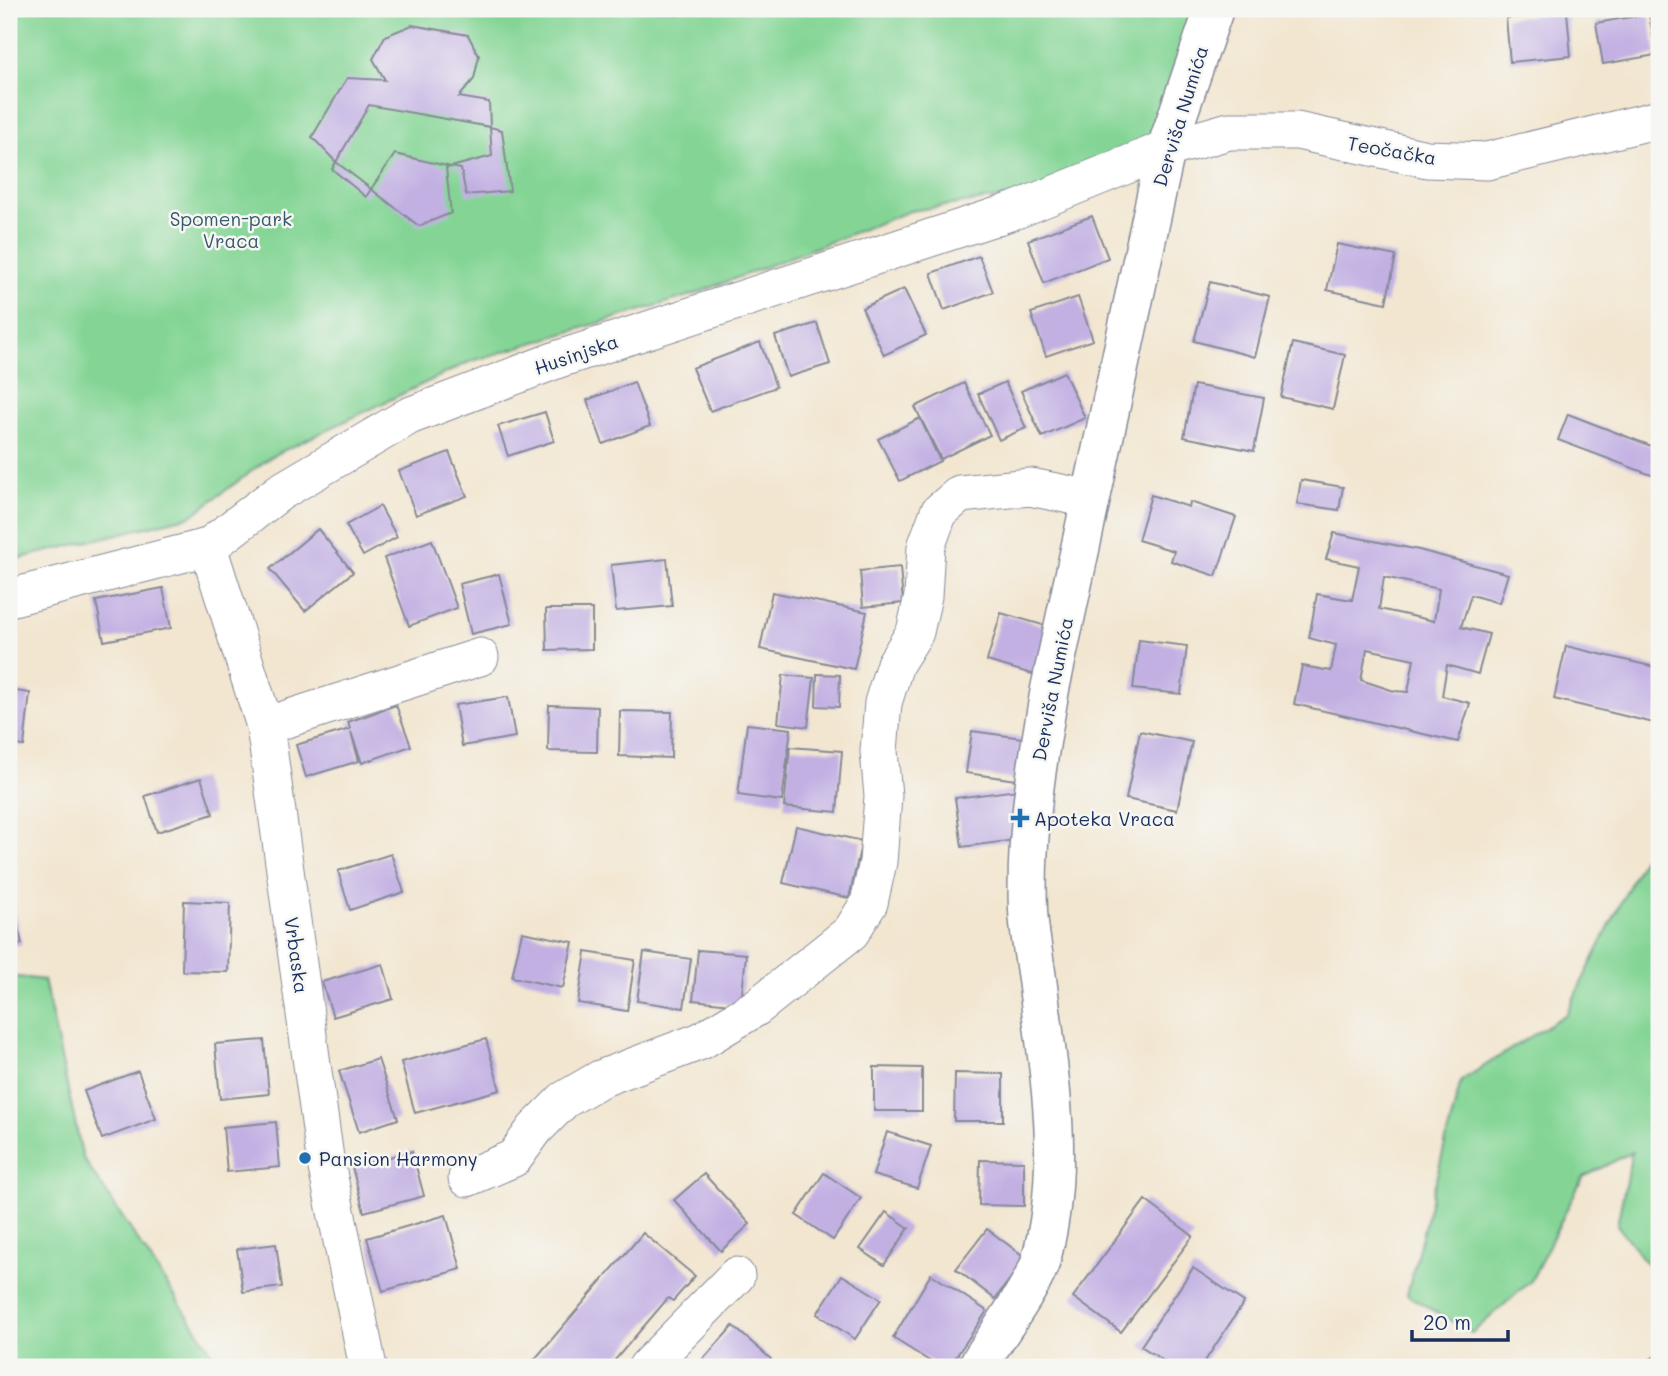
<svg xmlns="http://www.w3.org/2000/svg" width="1668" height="1376" viewBox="0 0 1668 1376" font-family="Mali,sans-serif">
<rect width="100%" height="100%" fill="#f6f6f2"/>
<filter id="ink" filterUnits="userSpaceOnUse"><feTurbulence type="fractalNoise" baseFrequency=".0143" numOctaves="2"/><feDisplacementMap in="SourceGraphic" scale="14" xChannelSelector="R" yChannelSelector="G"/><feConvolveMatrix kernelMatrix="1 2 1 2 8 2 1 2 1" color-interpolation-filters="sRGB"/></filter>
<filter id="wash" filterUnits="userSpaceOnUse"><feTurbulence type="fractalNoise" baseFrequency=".00686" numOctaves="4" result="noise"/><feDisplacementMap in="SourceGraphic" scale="28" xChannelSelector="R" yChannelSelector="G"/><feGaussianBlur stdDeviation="1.57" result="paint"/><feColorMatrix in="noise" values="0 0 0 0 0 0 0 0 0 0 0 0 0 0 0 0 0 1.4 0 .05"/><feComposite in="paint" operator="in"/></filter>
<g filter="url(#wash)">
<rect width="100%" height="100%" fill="#f2e6d0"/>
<g fill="#84d595" stroke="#50827a" stroke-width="2">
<path d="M9,9H1213L1174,172L910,211L695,294L469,362L272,456L191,516L9,561Z"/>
<path d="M1659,797V1279L1617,1225L1632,1152L1583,1177L1531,1281L1472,1333L1407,1295L1461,1081L1566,1014L1648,848Z"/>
<path d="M9,976L44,980L83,1158L214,1355L207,1367H9Z"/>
</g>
<g id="blocks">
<g fill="#c2b0e3" fill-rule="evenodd">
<path d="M1567,12L1571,56L1510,62L1506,18Z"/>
<path d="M1649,14L1656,55L1603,64L1596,23Z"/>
<path d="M412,25L468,35L479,56L474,79L459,97L489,102L490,127L369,105L336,162L312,137L347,78L385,80L373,59L385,36Z"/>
<path d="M490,127L502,130L510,191L466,195L461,169L451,167L492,156Z"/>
<path d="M395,154L451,167L446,168L451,213L419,226L371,189Z"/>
<path d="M336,162L371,189L366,197L332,169Z"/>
<path d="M1092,216L1108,258L1044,283L1028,240Z"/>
<path d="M1337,244L1396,256L1386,303L1327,290Z"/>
<path d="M979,256L993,292L944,310L931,273Z"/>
<path d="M1210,282L1270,297L1255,357L1194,341Z"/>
<path d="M904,289L926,335L884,355L862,308Z"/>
<path d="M1078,297L1093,340L1046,356L1031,313Z"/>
<path d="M817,323L830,364L788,377L775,336Z"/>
<path d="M760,342L776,387L710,411L692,368Z"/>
<path d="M1293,343L1345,355L1333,409L1281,397Z"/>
<path d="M1064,372L1085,418L1042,437L1021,391Z"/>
<path d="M634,382L650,426L603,444L587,400Z"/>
<path d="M1005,382L1026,428L999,440L978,394Z"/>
<path d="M964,383L990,435L941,459L915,407Z"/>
<path d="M1194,385L1264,398L1254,451L1184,437Z"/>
<path d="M545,412L554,441L508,456L498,426Z"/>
<path d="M1568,414L1659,449V463L1654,476L1558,440Z"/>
<path d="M920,418L940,461L900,481L878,439Z"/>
<path d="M449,452L467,496L416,515L399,471Z"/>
<path d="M1301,480L1343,487L1339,510L1297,504Z"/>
<path d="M1151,495L1189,507L1190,502L1236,517L1216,576L1171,561L1174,551L1138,540Z"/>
<path d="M380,506L397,537L363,556L346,525Z"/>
<path d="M318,529L353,572L305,611L270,569Z"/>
<path d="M1334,533L1419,550L1508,574L1499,603L1471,595L1461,627L1489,634L1478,674L1447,665L1442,696L1470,703L1458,742L1294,704L1302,666L1331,671L1336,645L1309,638L1317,594L1352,600L1359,566L1326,559ZM1384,577L1439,589L1434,621L1379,609ZM1367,649L1414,659L1408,692L1394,691L1361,680Z"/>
<path d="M432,540L457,608L409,626L384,558Z"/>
<path d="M667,559L672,606L616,611L611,565Z"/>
<path d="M900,567L903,603L863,607L860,571Z"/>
<path d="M499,574L512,624L471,634L459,584Z"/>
<path d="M163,588L171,628L104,641L96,601Z"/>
<path d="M772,592L867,612L854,669L760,649Z"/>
<path d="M546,609H592V649L547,650Z"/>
<path d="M1001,613L1053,628L1039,676L987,661Z"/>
<path d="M1139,640L1187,646L1181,694L1133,689Z"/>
<path d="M1566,646L1659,668V701L1654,723L1554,699Z"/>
<path d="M817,674L840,675L839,707L816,706Z"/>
<path d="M783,675L814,678L808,727L778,723Z"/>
<path d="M9,690L30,693L24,746L9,744Z"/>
<path d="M508,697L515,737L462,746L455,705Z"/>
<path d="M396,705L411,746L362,763L351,732L359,761L306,777L296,745L350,729L348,722Z"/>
<path d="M549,705L598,707L597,752L548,751Z"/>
<path d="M620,711L672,712L671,758L619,756Z"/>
<path d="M747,724L791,729L782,801L738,795Z"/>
<path d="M972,731L1030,739L1024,781L966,773Z"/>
<path d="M1140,731L1192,742L1177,810L1126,799Z"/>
<path d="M790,747L842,751L837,812L784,807Z"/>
<path d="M201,778L213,814L157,832L145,796Z"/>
<path d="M1017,790L1023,839L962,847L955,798Z"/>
<path d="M796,826L862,841L849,898L783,883Z"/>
<path d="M391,854L404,892L350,910L338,871Z"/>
<path d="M9,890L22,944L9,947Z"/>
<path d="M184,901L230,903L228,972L182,971Z"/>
<path d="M522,932L573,942L563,988L512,977Z"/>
<path d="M698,950L746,954L741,1005L693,1000Z"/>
<path d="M586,952L635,960L627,1011L578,1003Z"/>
<path d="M644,952L691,959L684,1008L637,1001Z"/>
<path d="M383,964L393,999L333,1017L322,982Z"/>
<path d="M486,1039L500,1090L415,1113L401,1062Z"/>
<path d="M264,1040L269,1094L220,1099L215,1044Z"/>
<path d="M378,1059L398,1119L359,1132L339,1071Z"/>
<path d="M874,1067L922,1068V1111H874Z"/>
<path d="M138,1071L156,1119L102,1139L84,1091Z"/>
<path d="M955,1073L1003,1074V1121H954Z"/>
<path d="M276,1122L280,1167L227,1172L223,1127Z"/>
<path d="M887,1132L931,1146L917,1188L873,1175Z"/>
<path d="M412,1151L424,1196L364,1212L352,1167Z"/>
<path d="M980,1160L1024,1161V1206L979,1205Z"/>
<path d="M824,1173L861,1198L833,1240L796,1215Z"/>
<path d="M704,1174L750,1224L721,1251L674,1200Z"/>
<path d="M1145,1200L1193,1236L1121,1332L1073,1297Z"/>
<path d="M886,1212L909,1228L884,1265L860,1249Z"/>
<path d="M446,1215L461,1269L383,1291L367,1238Z"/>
<path d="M987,1229L1026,1258L995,1299L956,1269Z"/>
<path d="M643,1233L695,1276L673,1301L668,1298L609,1367H528Z"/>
<path d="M276,1244L282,1287L243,1292L237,1249Z"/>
<path d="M1193,1268L1244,1302L1201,1367H1173L1141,1346Z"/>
<path d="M931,1274L987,1311L949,1367H939L893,1338Z"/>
<path d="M842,1275L881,1299L855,1339L817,1314Z"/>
<path d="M733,1326L771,1359L764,1367H696Z"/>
<path d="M1659,1354V1367H1636Z"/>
</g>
</g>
</g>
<g filter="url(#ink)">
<use href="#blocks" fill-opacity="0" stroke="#868a97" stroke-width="2"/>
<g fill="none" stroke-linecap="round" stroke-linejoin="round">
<g stroke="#868a97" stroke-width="39">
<g id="minor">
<path d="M208,547L265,726L325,1158L368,1367"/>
<path d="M9,598L208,547L280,492L409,416L559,359L1016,210L1166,149L1229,131H1297L1427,159L1487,161L1659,119"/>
<path d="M265,726L480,657"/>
<path d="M467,1178L514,1158L535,1129L564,1100L600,1079L701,1041L757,1007L851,932L869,903L878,862L883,796L879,751L883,703L895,664L915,632L923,596L926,547L939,512L960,494L1030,487L1091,499"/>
<path d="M647,1367L736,1276"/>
</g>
</g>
<g stroke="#868a97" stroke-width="41">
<path id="major" d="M977,1367C992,1342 1032,1288 1040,1263C1067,1169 1049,1073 1037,979C1034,956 1029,933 1028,910C1025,836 1037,762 1050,689L1166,149L1214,9"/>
</g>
<use href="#minor" stroke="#fff" stroke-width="37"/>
<use href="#major" stroke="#fff" stroke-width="38"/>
</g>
</g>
<g fill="#1f6fb2" stroke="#f6f6f2" stroke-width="2.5">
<path d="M1016.5 807.5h7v7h7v7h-7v7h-7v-7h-7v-7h7z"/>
<circle cx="305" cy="1158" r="7"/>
</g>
<g text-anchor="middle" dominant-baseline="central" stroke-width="5" stroke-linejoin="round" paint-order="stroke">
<g font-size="19" fill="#1b2f5e" stroke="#f6f6f2">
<text transform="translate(1180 116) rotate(-73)">Derviša Numića</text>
<text transform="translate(1392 150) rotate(10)">Teočačka</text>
<text transform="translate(576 354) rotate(-19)">Husinjska</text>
<text transform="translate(1052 689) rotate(-79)">Derviša Numića</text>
<text transform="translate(297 955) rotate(82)">Vrbaska</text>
</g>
<g font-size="19" fill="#35586c" stroke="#f6f6f2">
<text x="231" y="218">Spomen-park<tspan x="231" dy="22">Vraca</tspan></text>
</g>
<g font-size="19" fill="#1b2f5e" stroke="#f6f6f2" text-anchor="start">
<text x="1034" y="818">Apoteka Vraca</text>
<text x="319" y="1158">Pansion Harmony</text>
</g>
</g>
<rect width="1668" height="1376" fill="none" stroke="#f6f6f2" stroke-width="35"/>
<path d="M1412 1330v10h96v-10" fill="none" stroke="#1b2f5e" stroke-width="3.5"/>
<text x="1423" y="1330" font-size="21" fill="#1b2f5e" stroke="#f6f6f2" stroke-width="5" paint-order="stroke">20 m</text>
</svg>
